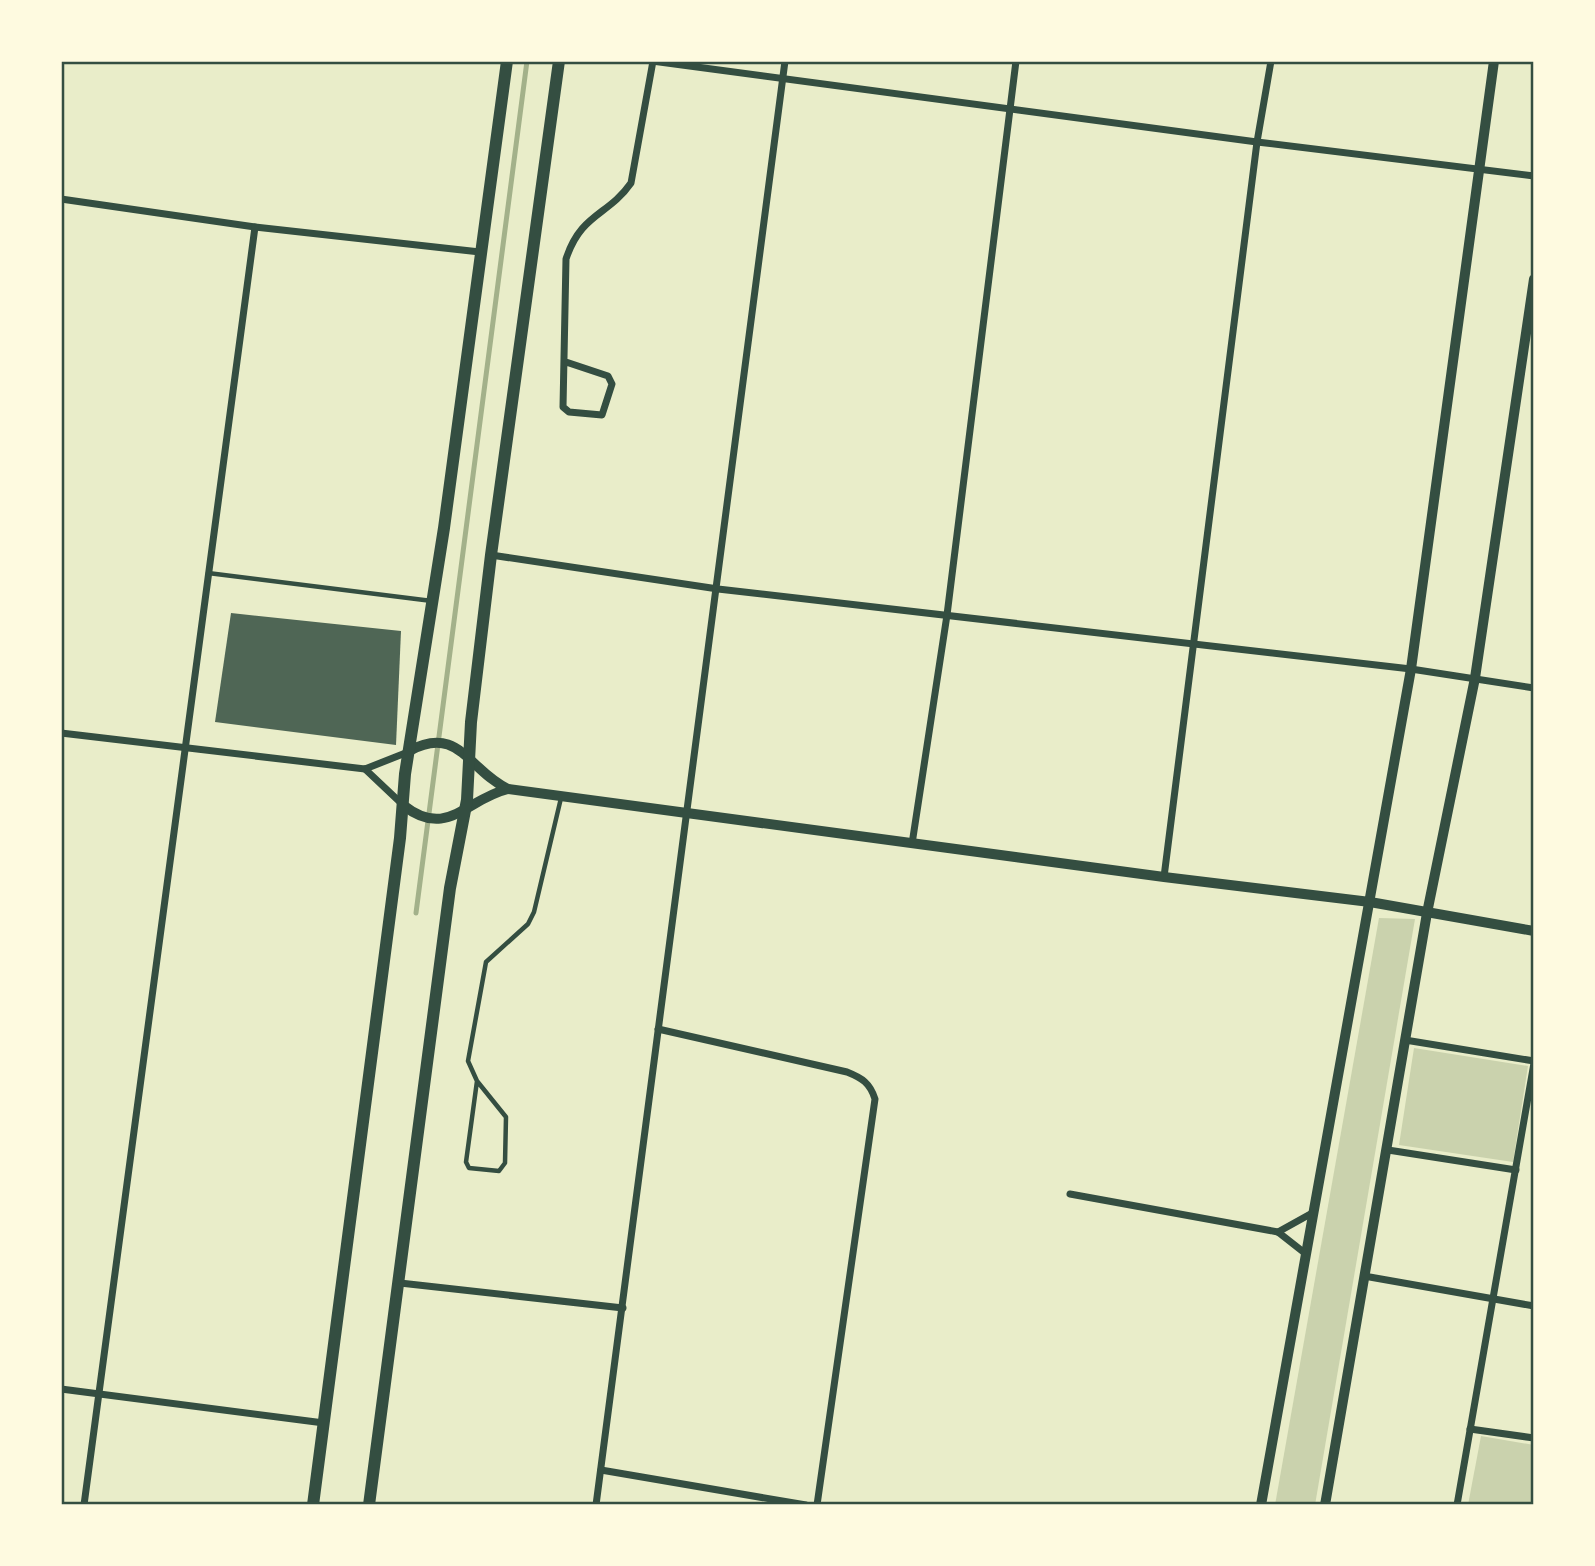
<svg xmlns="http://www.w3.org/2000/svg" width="1595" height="1566" viewBox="0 0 1595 1566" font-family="Ubuntu,sans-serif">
<rect width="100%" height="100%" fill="#e9edc9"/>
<g fill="#cad2ad">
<path d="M1379,918L1415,919L1315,1505H1275Z"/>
<path d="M1414,1048L1528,1066L1513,1162L1399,1145Z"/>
<path d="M1481,1436L1534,1445V1505H1468Z"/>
</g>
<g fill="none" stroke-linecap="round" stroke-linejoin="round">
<path stroke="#a3b18a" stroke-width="5" d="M416,913L527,61"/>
</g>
<path fill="#4f6655" d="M231,613L401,631L396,745L215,722Z"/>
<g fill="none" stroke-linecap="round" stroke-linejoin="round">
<g stroke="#344e41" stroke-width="4.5">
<path d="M208,573L432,601"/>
<path d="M477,1081L466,1162L469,1168L499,1171L505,1163L506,1117L477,1081L468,1061L486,962L528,924L534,912L561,798"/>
</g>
<g stroke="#344e41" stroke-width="7">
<path d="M652,61L1257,142L1534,176"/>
<path d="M61,199L255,227L480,252"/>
<path d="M566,362L608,376L612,384L602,415L569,412L563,407L566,259C581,213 608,216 631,183L653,61"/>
<path d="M491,555L718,589L1411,669L1534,688"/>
<path d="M61,733L365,769L408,752"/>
<path d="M365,769L402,804"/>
<path d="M912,844L947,615L1016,61"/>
<path d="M1164,877L1257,142L1271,61"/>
<path d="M658,1029L847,1072C862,1078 870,1083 875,1099L817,1505"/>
<path d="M1405,1040L1534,1061"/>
<path d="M1388,1150L1516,1170"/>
<path d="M1070,1194L1278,1232L1306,1254"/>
<path d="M1278,1232L1314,1212"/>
<path d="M1364,1276L1534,1306"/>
<path d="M400,1283L623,1308"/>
<path d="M61,1389L324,1423"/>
<path d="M1470,1429L1534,1438"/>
<path d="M601,1470L806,1505"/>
<path d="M84,1505L255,227"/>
<path d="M596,1505L785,61"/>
<path d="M1457,1505L1534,1063"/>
</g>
<g stroke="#344e41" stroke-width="10">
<path d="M409,751C459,724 468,770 508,789L1164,877L1370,902L1534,931"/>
<path d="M403,805C447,840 466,799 508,789"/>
</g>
<g stroke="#344e41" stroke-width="10">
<path d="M1261,1505L1411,669L1494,61"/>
<path d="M1325,1505L1427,913L1475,678L1534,279"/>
</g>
<g stroke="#344e41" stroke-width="12">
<path d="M313,1505L400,838L405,774L444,528L507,61"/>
<path d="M369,1505L450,888L467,800L471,722L491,555L559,61"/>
</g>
</g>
<rect width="1595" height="1566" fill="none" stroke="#fefae0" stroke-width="126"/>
<rect x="63" y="63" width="1469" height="1440" fill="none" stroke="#344e41" stroke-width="2.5"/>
</svg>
